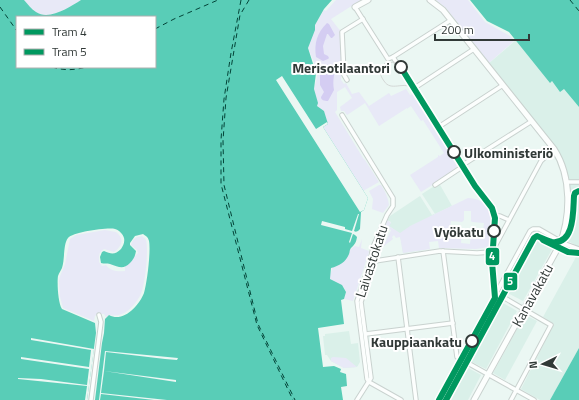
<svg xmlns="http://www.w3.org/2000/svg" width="579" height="400" viewBox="0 0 579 400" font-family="'Titillium Web',sans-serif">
<rect width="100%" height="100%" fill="#ebf7f3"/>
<g fill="#daf0e9">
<path d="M516,40L550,82L551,81L563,90L564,89L579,107V348L550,400H540L521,389L554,324L543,317L576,257L579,247L564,239L569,221L571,200L566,167L488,64Z"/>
<path d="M439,183L452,206L435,214L422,194Z"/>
<path d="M420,196L432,215L434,214L436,219L424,250L403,253L400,234L389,226L391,222L387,220L390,216Z"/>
<path d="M534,232L555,244L523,301L502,290Z"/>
<path d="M496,299L517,311L486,369L464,358Z"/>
<path d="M525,315L537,321L505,380L493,373Z"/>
<path d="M349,331L351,344L358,343L360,362L357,367L344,368L331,361L327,355H325L323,336H325V334Z"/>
<path d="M461,364L481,375L468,400H441Z"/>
</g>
<g fill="#e8e9f7" fill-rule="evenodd">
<path d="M24,0H81C70,7 49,21 36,12C31,9 28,4 24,0Z"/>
<path d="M336,0H361L331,19L338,28L341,31L343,71H341V80L344,84L346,83L352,94L359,92L369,106L389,93L391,96L406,89L410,95L413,94L457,163L456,170L421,192L410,175L438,157V155L440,156L444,153L423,120L421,121L411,106L408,108V109L407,108L379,126L365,103L347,115L344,111H341L340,107L352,98L345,87L337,92V110L335,112L363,158L365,160L379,182L363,191L323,127L327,122L324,111L317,106L314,89L317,77L314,62L308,48L315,25L324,10L326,11Z"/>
<path d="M436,0H468L485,22L510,36L514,41L489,63L446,8Z"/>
<path d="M379,185H381C385,191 388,197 389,205L383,213L372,209L373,199L369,191Z"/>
<path d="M468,198C497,199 491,227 489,247L476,249L439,248L438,241L429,242L430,249L403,253L400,237L396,238L394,235L392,237L393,239L375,253L374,251L378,240L385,243L391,230L384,227L387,220L391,223L389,226L400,233L410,226ZM464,211H471V221L472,222L484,223L483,230L468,229V231H471L470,244L461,243L462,229L450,228L451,221L462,222L464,220Z"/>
<path d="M105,230L116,232C125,239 122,246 114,252L104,249C98,252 99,257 99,262L102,266L106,265C110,271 118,272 125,271V266L138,253L137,250L131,245C133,239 135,237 142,236C144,238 145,238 146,240C149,248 145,288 140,296C133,308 123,318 109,315L106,317L104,314H98L95,316L94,321L63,308L60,297L59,281L60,276L65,264L70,239L76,235Z"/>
<path d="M362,239L361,248L369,251V252L353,301L344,299C350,285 338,286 330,279V274L332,270L331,267C348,264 344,252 355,246L359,247Z"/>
<path d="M333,357L346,358L357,367L344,368L331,361V358Z"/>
</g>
<g fill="#d4cdf2">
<path d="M327,23L329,24L335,35L332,38H331L328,34H327L323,46L324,54L328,56L329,58L328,59L323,61L316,57C314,43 317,33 327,23Z"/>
<path d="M333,64L335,65C335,74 332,80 334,90L328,101C324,101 321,100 321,97L324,92L320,85V67L321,65Z"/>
</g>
<g fill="#59cdb7" fill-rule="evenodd">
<path d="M0,0H24C28,4 31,9 36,12C49,21 70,7 81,0H332L324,9L315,25V30L308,48L316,73L314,89L318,103L317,106L324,111L328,124L323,127L368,198L364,210L361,212L360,229L358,231L355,232V235L357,237C356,243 355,244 351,248C349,251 350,252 349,254C346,262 339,266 331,268L330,279L342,285L346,292L344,299L341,300L344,324L318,328L323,367L334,366L341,369L340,372L346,374L347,386L341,387L343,400H95L102,343L104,333L105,319L109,315C123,323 139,306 144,293C147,283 151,251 149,241C148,237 146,236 143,234L135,236L130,243V245L136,251C135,256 134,259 130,263C123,270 119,267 110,264C107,263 104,264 101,263L100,257L102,252L104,251C111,254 115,255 121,249C123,246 125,242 124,238C123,234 119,230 115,229C108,227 73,232 68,238C63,244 65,259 62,268C61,270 59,273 58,276C57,283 58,303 62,309L95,323L96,333L87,400H0ZM17,17H155V67H17Z"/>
<path d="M470,0H579V107L564,89L560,92L552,81L550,83L509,32L487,21Z"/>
<path d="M579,348V400H550Z"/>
</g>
<g fill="#ebf7f3">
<path d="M282,76L316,129L327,122L328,124L323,127L368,198L364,210L360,212L276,80Z"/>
<path d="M358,214H359L354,231L356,232L355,235L353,234L350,243L349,242L352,233L321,225L322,221L345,227V229L352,231Z"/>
<path d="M31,338L94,349L87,400H85L87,386L18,379V378L41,379L87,385L89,369L21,359V357L89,367L91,350L31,340Z"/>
<path d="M105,351L178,358L177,360L165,359L106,352L104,371L176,380V382L104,371L101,393L167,400H154L101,394L100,400H99Z"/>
</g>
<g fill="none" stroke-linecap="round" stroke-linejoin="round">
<g stroke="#034438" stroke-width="1" stroke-dasharray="5 4" stroke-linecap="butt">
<path d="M241,0L231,53L224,99L221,140V184L257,325L293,400"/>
<path d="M249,0L240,15L226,98L223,141L224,185L258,324L295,400"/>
<path d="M570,0L579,11"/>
<path d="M0,7L17,31"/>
<path d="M155,29L174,19L218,0"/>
<path d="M52,67C65,71 75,70 87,67"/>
</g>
<g stroke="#c9d2cf" stroke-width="5.5">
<g id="street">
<path d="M355,7L388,59L393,57L451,20"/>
<path d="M393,57L474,186L492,211L494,221L491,264L494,299"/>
<path d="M347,80L344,75L342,32L363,19"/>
<path d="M413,89L474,49"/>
<path d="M342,115L393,198V206L387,215L373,247L370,263L357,301L367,379L369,382"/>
<path d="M437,128L503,85"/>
<path d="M461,166L532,121"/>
<path d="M566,182H579"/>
<path d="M435,185L462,167"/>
<path d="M496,216H500L509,220"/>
<path d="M493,250L541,161L554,149"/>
<path d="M443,251L457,357L534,400"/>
<path d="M398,257L416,400"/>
<path d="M496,293L551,325L511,400"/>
<path d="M366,334L453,323"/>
<path d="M369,382L401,400"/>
<path d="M91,400L101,322L99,315"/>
<path d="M357,400L371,378L361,302L375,261L440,251L477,253L492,252"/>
<path d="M438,400L530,231L533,229H539L565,244L579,249"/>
</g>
</g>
<g stroke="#c9d2cf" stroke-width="7">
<g id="secondary">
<path d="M430,0L443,10L554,149C572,177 571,217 559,246L474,400"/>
<path d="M355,7L368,0"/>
</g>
</g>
<use href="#street" stroke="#fcfefd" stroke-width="3.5"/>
<use href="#secondary" stroke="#fcfefd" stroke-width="5"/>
<path stroke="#d4d8d6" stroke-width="1" d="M400,66L394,62L385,63L380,69C380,74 381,77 384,81C391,92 403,81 412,88C419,94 429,114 433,123"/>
<g stroke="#fff" stroke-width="9">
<path id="tram-1" d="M400,66L475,186L492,208L495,218L492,262L495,298L439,400"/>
</g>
<g stroke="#fff" stroke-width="9">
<g id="tram-2">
<path d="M543,240L568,252L579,253"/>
<path d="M446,400L534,238L537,236C542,238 547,241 552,242C575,245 573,210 574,196L575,193L579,191"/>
</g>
</g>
<use href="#tram-1" stroke="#00985f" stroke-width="6"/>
<use href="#tram-2" stroke="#00985f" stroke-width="6"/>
</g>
<g fill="#fff" stroke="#313937" stroke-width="2">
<circle cx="401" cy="67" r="6"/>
<circle cx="454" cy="152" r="6"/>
<circle cx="494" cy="231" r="6"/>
<circle cx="472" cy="341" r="6"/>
</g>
<g text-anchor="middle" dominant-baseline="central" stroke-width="4" stroke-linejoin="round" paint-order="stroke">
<g font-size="14" font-weight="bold" fill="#313937" stroke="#fff" text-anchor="end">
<text x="390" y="67">Merisotilaantori</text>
<text x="464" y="152" text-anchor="start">Ulkoministeriö</text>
<text x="484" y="231">Vyökatu</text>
<text x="462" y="341">Kauppiaankatu</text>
</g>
<g font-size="14" fill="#313937" stroke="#fff">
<text transform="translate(371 261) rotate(-72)">Laivastokatu</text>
<text transform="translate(532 295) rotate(-61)">Kanavakatu</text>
</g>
</g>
<g stroke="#fff" stroke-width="1.5">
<rect x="485" y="247" width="15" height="19" rx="4" fill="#00985f"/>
<rect x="503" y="272" width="15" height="19" rx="4" fill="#00985f"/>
</g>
<g font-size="11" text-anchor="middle" font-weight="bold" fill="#fff">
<text x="492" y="260">4</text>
<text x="510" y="285">5</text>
</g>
<rect x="16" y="16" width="140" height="52" fill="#ffffff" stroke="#adb0af"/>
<rect x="24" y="29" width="20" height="6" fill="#00985f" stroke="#adb0af"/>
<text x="52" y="36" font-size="12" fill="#313937">Tram 4</text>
<rect x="24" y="49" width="20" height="6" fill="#00985f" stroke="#adb0af"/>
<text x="52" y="56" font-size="12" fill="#313937">Tram 5</text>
<g transform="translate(543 364) rotate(265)" stroke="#ffffff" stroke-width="3" paint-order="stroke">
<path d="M0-3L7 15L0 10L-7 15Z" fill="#313937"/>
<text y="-6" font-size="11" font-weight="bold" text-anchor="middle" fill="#313937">N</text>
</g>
<path d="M435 34v6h94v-6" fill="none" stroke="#313937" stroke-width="2"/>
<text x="441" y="34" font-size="12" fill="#313937" stroke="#ffffff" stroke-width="3" paint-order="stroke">200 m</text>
</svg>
